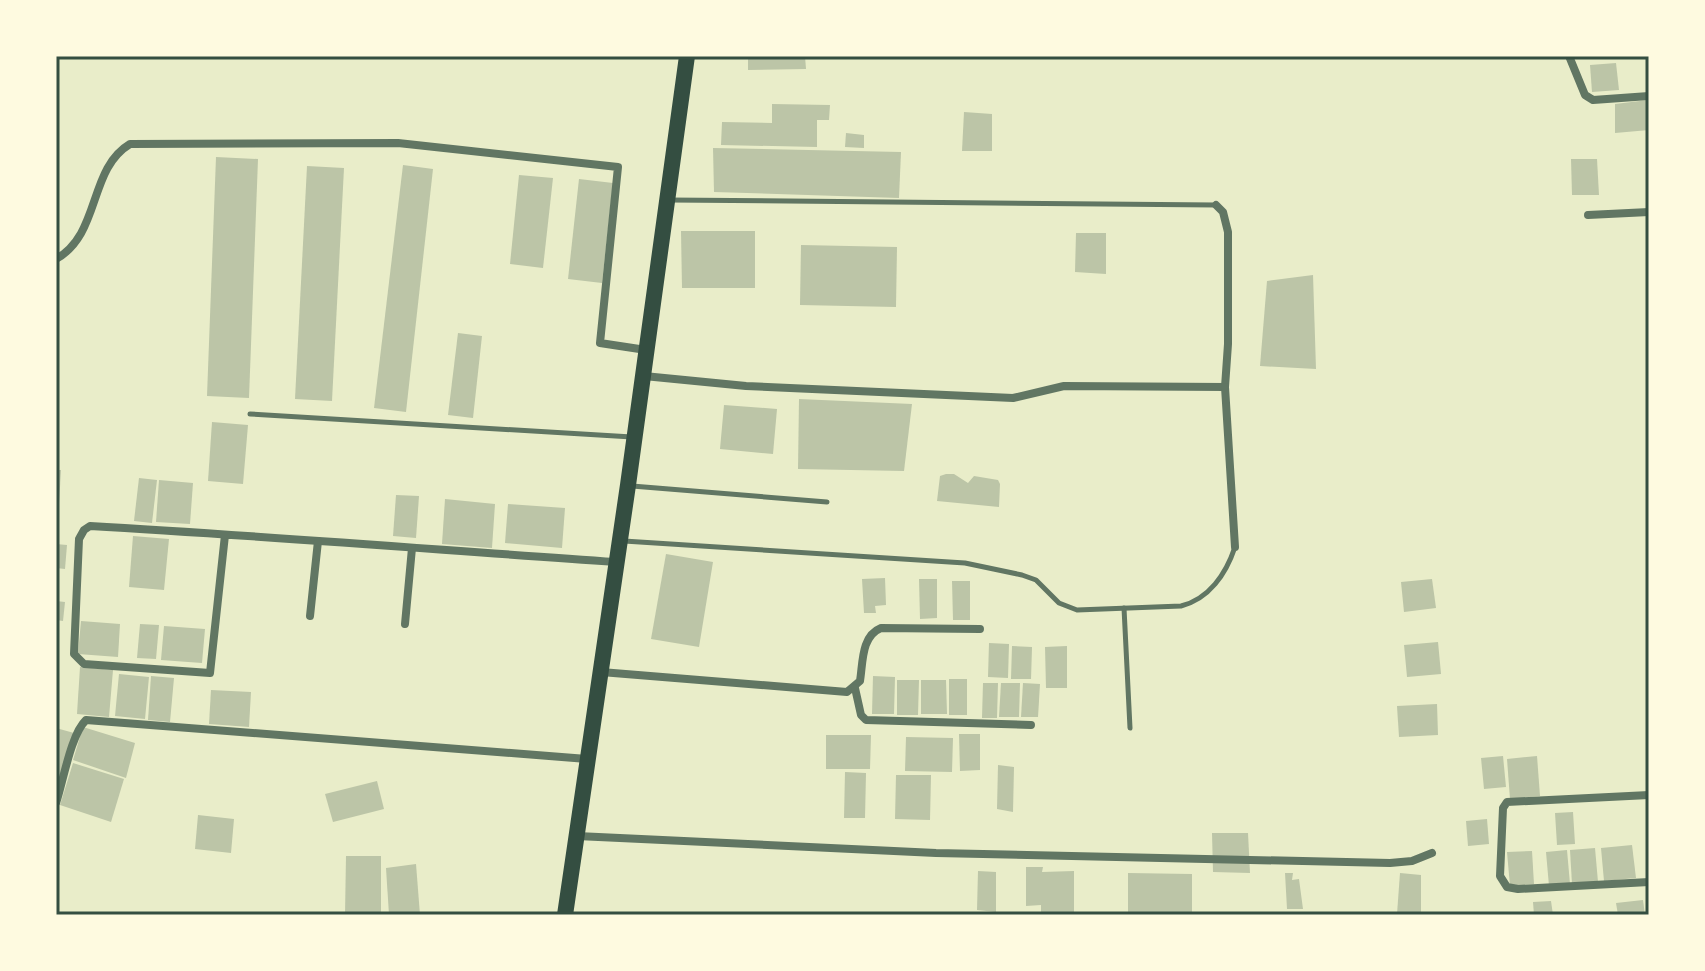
<svg xmlns="http://www.w3.org/2000/svg" width="1705" height="971" viewBox="0 0 1705 971" font-family="'Open Sans',sans-serif">
<rect width="100%" height="100%" fill="#e9edc9"/>
<g fill="#bcc5a7">
<path d="M748,56H805L806,69L748,70Z"/>
<path d="M1616,63L1619,90L1592,92L1590,65Z"/>
<path d="M1648,100L1649,130L1615,133V104Z"/>
<path d="M772,104L830,105L829,120H817V147L721,145L722,122L772,123Z"/>
<path d="M964,112L992,114V151H962Z"/>
<path d="M846,133L864,135V148L845,147Z"/>
<path d="M713,148L901,152L899,198L714,192Z"/>
<path d="M216,157L258,159L249,398L207,396Z"/>
<path d="M1571,159H1597L1599,195H1572Z"/>
<path d="M403,165L433,169L406,412L374,408Z"/>
<path d="M307,166L344,168L332,401L295,399Z"/>
<path d="M519,175L553,178L543,268L510,264Z"/>
<path d="M579,179L613,183L602,283L568,279Z"/>
<path d="M681,231H755V288H682Z"/>
<path d="M1076,233H1106V274L1075,272Z"/>
<path d="M801,245L897,247L896,307L800,305Z"/>
<path d="M1313,275L1316,369L1260,366L1267,281Z"/>
<path d="M458,333L482,336L473,418L448,415Z"/>
<path d="M799,399L912,404L904,471L798,469Z"/>
<path d="M724,405L777,409L773,454L720,449Z"/>
<path d="M212,422L248,425L243,484L208,481Z"/>
<path d="M56,470H61L58,520L56,519Z"/>
<path d="M946,474H954L968,483L974,476L998,480L1000,484L999,507L937,501L940,476Z"/>
<path d="M139,478L157,480L152,523L134,521Z"/>
<path d="M159,480L193,483L190,524L156,522Z"/>
<path d="M396,495L419,496L416,538L393,536Z"/>
<path d="M445,499L495,504L492,548L442,544Z"/>
<path d="M508,504L565,508L562,548L505,543Z"/>
<path d="M133,536L169,539L164,590L129,587Z"/>
<path d="M56,544L67,545L65,569L56,568Z"/>
<path d="M666,554L713,562L699,647L651,639Z"/>
<path d="M885,578L886,605L875,606L876,613H864L862,579Z"/>
<path d="M919,579H937V618L920,619Z"/>
<path d="M1432,579L1436,608L1404,612L1401,582Z"/>
<path d="M952,581H970V620H953Z"/>
<path d="M56,601L65,602L63,621L56,620Z"/>
<path d="M81,621L120,624L118,657L78,654Z"/>
<path d="M140,624L159,625L156,659L137,658Z"/>
<path d="M164,626L205,629L202,663L161,660Z"/>
<path d="M1438,642L1441,674L1407,677L1404,645Z"/>
<path d="M989,643L1009,644L1008,678L988,677Z"/>
<path d="M1012,646L1032,647L1031,679H1011Z"/>
<path d="M1067,646V688H1046L1045,647Z"/>
<path d="M80,667L113,670L109,717L77,714Z"/>
<path d="M119,674L149,677L145,719L115,716Z"/>
<path d="M151,676L174,678L170,722L148,720Z"/>
<path d="M873,676L895,677L894,714H872Z"/>
<rect x="949" y="679" width="18" height="36"/>
<path d="M897,680H919L918,715H897Z"/>
<path d="M921,680H946L947,714H921Z"/>
<path d="M983,683H998L997,718H982Z"/>
<path d="M1001,683H1020L1019,717H999Z"/>
<path d="M1023,683L1040,684L1038,717H1021Z"/>
<path d="M211,690L251,692L249,727L209,724Z"/>
<path d="M1437,704L1438,735L1399,737L1397,706Z"/>
<path d="M83,727L135,743L126,778L73,760Z"/>
<path d="M56,728L74,733L62,777L56,776Z"/>
<path d="M959,734H980V770L960,771Z"/>
<path d="M826,735H871L870,769H826Z"/>
<path d="M906,737L953,738L952,772L905,771Z"/>
<path d="M1503,756L1506,787L1484,789L1481,758Z"/>
<path d="M1537,756L1540,796L1510,799L1507,759Z"/>
<path d="M73,763L124,779L111,822L60,805Z"/>
<path d="M998,765L1014,767L1013,812L997,809Z"/>
<path d="M845,772L866,773L865,818H844Z"/>
<path d="M896,775H931L930,820L895,819Z"/>
<path d="M377,781L384,809L333,822L325,794Z"/>
<path d="M1573,812L1575,844L1557,845L1555,813Z"/>
<path d="M198,815L234,819L231,853L195,849Z"/>
<path d="M1487,819L1489,844L1468,846L1466,821Z"/>
<path d="M1212,833H1248L1250,873L1213,872Z"/>
<path d="M1632,845L1636,878L1604,881L1601,848Z"/>
<path d="M1595,848L1598,882L1572,884L1570,850Z"/>
<path d="M1567,850L1570,884L1549,886L1546,852Z"/>
<path d="M1532,851L1534,884L1510,886L1507,852Z"/>
<path d="M346,856H381V915H345Z"/>
<path d="M416,864L420,915H389L386,868Z"/>
<path d="M1026,867H1043L1042,872L1074,871V915H1041V905L1026,906Z"/>
<path d="M978,871L996,872V912L977,910Z"/>
<path d="M1128,873L1192,874V913L1128,912Z"/>
<path d="M1285,873H1293L1292,880L1299,879L1303,909H1287Z"/>
<path d="M1400,873L1421,875V913L1397,914Z"/>
<path d="M1643,900L1645,915H1618L1616,903Z"/>
<path d="M1551,901L1553,915H1534L1533,902Z"/>
</g>
<g fill="none" stroke-linecap="round" stroke-linejoin="round">
<g stroke="#617663" stroke-width="5">
<path d="M669,200L1216,205"/>
<path d="M250,414L632,437"/>
<path d="M632,486L827,502"/>
<path d="M624,541L965,563L1022,575L1036,580L1059,603L1077,610L1181,606C1209,599 1226,574 1235,547"/>
<path d="M1124,608L1130,728"/>
</g>
<g stroke="#617663" stroke-width="8">
<path d="M1569,56L1585,95L1593,100L1649,96"/>
<path d="M1588,215L1649,212"/>
<path d="M56,259C101,234 88,169 130,144L398,143L618,167L600,343L646,350"/>
<path d="M644,376L746,386L1013,398L1064,386L1225,387L1228,344V232L1223,212L1216,205"/>
<path d="M1225,387L1235,547"/>
<path d="M225,535L210,673L84,664L74,654L79,539L84,530L90,526C265,536 441,550 616,562"/>
<path d="M310,616L318,541"/>
<path d="M405,624L412,548"/>
<path d="M601,672L847,692L860,681C863,663 861,636 881,628L980,629"/>
<path d="M855,688L861,715L866,720L1031,725"/>
<path d="M1649,795L1507,802L1503,808L1500,876L1507,887L1518,889L1649,882"/>
<path d="M56,803C63,782 71,734 86,720L587,759"/>
<path d="M577,836L936,853L1390,863L1412,861L1432,853"/>
</g>
<path stroke="#344e41" stroke-width="16" d="M565,915L628,485L687,56"/>
</g>
<rect width="1705" height="971" fill="none" stroke="#fefae0" stroke-width="116"/>
<rect x="58" y="58" width="1589" height="855" fill="none" stroke="#344e41" stroke-width="3"/>
</svg>
